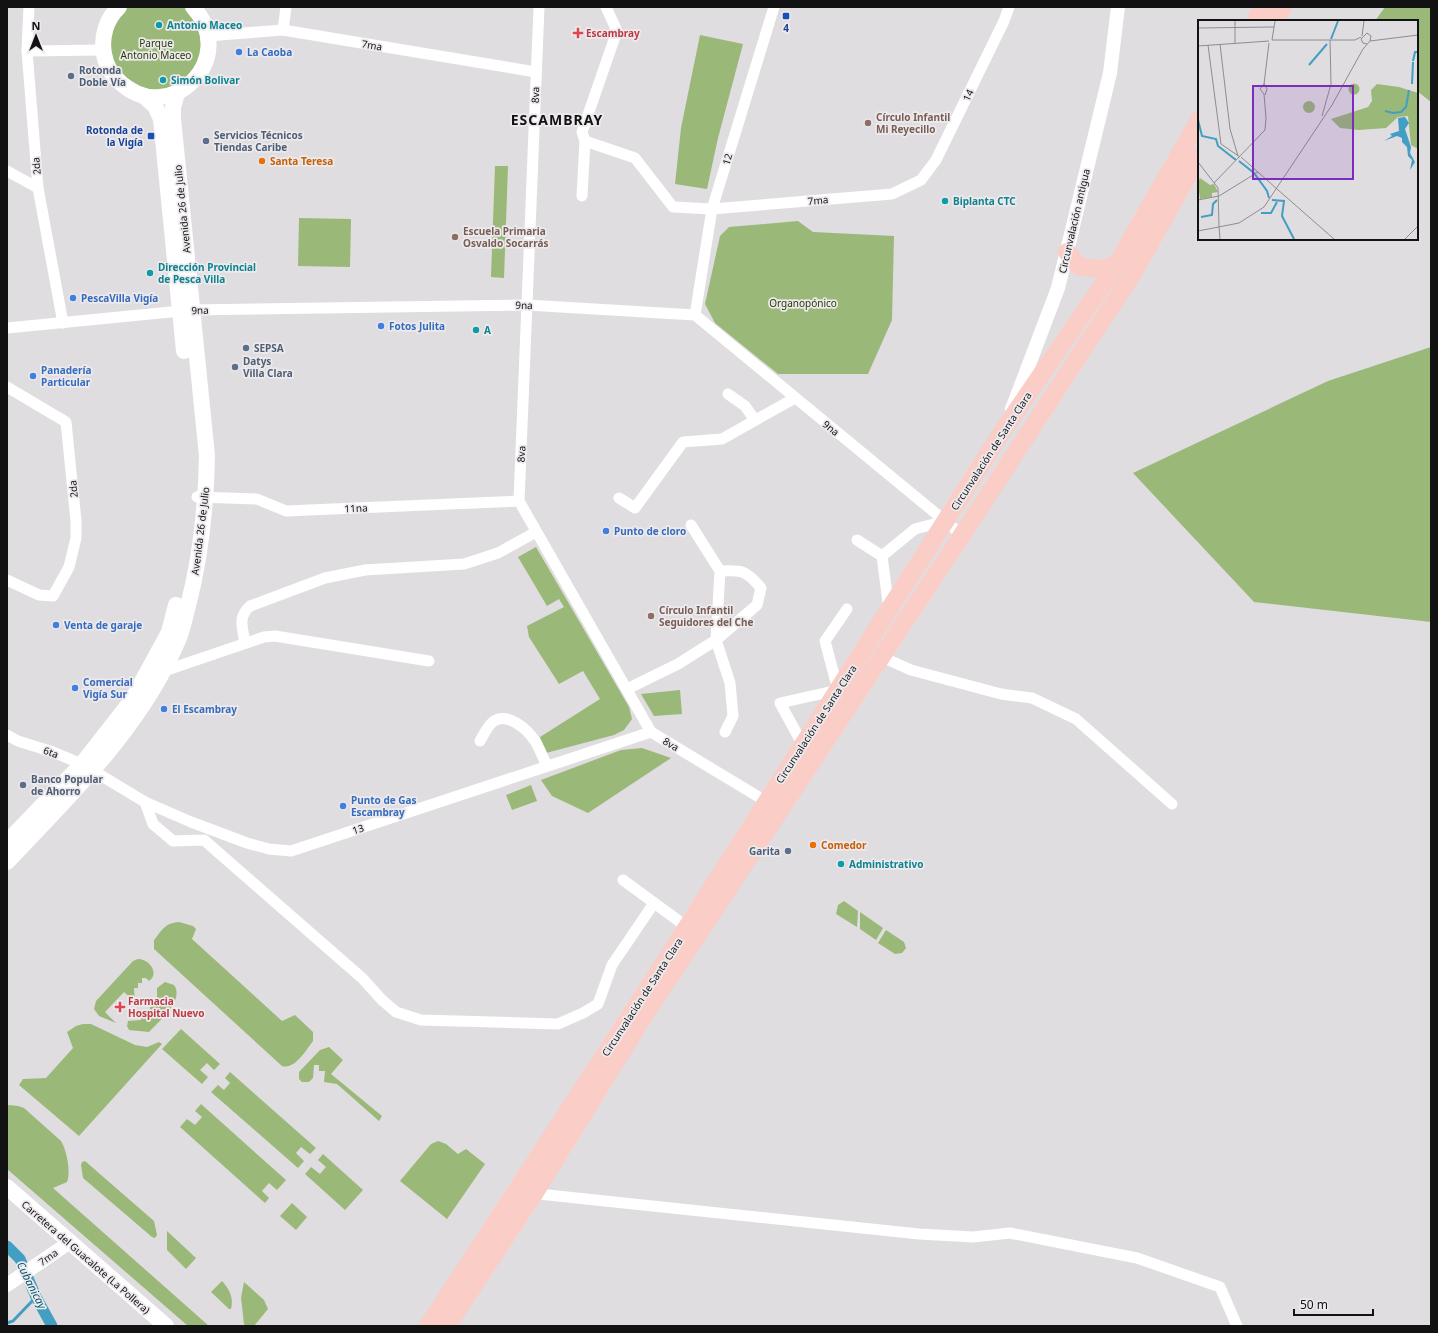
<svg xmlns="http://www.w3.org/2000/svg" width="1438" height="1333" viewBox="0 0 1438 1333" font-family="'Noto Sans',sans-serif">
<rect width="100%" height="100%" fill="#e0dde0"/>
<g fill="#9ab878">
<path d="M126,7H187L205,39L197,70L169,90H147L118,73L109,52L114,22Z"/>
<path d="M1385,7H1431V102L1417,91V21H1375Z"/>
<path d="M700,35L743,44L718,138L707,189L675,184L681,128Z"/>
<path d="M495,166H508L504,278L491,277Z"/>
<path d="M299,218L351,219L350,267L298,266Z"/>
<path d="M798,221L813,232L894,236L892,320L868,374H778L715,323L705,304L720,236L729,227Z"/>
<path d="M1431,347V622L1254,602L1133,473L1328,381Z"/>
<path d="M536,547L629,707L632,719L624,730L614,735L546,753L540,737L600,699L583,671L559,684L529,637L527,626L564,607L559,599L547,606L518,557Z"/>
<path d="M680,690L682,714L654,716L641,694Z"/>
<path d="M642,748L671,758L588,813L552,796L541,780L621,750Z"/>
<path d="M531,785L537,801L512,810L506,795Z"/>
<path d="M844,901L858,911L857,927L836,914L838,905Z"/>
<path d="M860,912L883,928L876,940L860,929Z"/>
<path d="M179,922L193,926L196,929L192,939L282,1021L295,1015L313,1032V1041C306,1050 295,1070 282,1066L154,949V940C162,930 165,923 179,922Z"/>
<path d="M886,930L904,942L906,948L902,953L895,954L878,943Z"/>
<path d="M138,959C149,959 160,973 149,981L146,978H142V983H138V988H134L135,1002L124,992L105,1012L116,1023L99,1016L94,1009L96,1001L133,961Z"/>
<path d="M165,982L174,985C185,1000 158,1022 149,1032L129,1030L127,1026L128,1021L141,1020V1016H146L145,1012L150,1011V1007L153,1006V1002L157,1001V988Z"/>
<path d="M83,1024H91L135,1045L147,1047L159,1042L162,1044L79,1136L19,1085L23,1079L46,1078L73,1048L67,1032L76,1026Z"/>
<path d="M181,1029L220,1064L214,1070L207,1063L200,1070L208,1077L202,1084L162,1049Z"/>
<path d="M329,1047L343,1060L331,1074L382,1116L379,1121L337,1084L324,1082L325,1071H319V1065H314L313,1078L309,1082H302L299,1079V1072L320,1050Z"/>
<path d="M230,1072L316,1148L310,1154L301,1147L296,1153L304,1161L298,1168L211,1092L218,1085L224,1090L230,1083L225,1078Z"/>
<path d="M201,1104L286,1180L277,1190L269,1183L262,1191L269,1198L265,1203L180,1127L187,1119L195,1125L202,1117L195,1111Z"/>
<path d="M9,1105L18,1106L24,1108L61,1141C67,1151 71,1172 67,1182L53,1188L209,1326H188L7,1169V1106Z"/>
<path d="M438,1141L446,1144L458,1154L466,1149L485,1164L447,1219L400,1181L431,1144Z"/>
<path d="M323,1154L363,1190L345,1210L305,1174L311,1167L320,1174L326,1167L318,1160Z"/>
<path d="M85,1161L154,1221L157,1235L155,1238L152,1237L83,1178L81,1165L82,1162Z"/>
<path d="M292,1203L307,1217L296,1230L280,1216Z"/>
<path d="M167,1231L196,1258L186,1269L167,1250Z"/>
<path d="M222,1281C229,1289 234,1297 231,1309H229L211,1292Z"/>
<path d="M244,1282L264,1300L268,1309L254,1326H246L244,1324L241,1298Z"/>
</g>
<g fill="none" stroke-linecap="round" stroke-linejoin="round">
<path stroke="#439ec3" stroke-width="3" d="M7,1323L13,1321L36,1297"/>
<path stroke="#439ec3" stroke-width="11" d="M7,1246L20,1259L36,1297L52,1326"/>
<g stroke="#fff" stroke-width="11">
<path d="M29,7L27,51L38,188L63,323"/>
<path d="M539,7L519,501L651,732L767,802"/>
<path d="M283,30L286,7"/>
<path d="M207,36L283,30L536,72"/>
<path d="M27,51L103,50"/>
<path d="M585,141L635,158L673,207L712,209L892,194L921,180L936,160L1004,21L1009,7"/>
<path d="M7,171L38,188"/>
<path d="M582,196L585,141L582,132L617,31L606,7"/>
<path d="M695,315L712,209L774,7"/>
<path d="M7,328L191,310L527,305L695,315L962,535"/>
<path d="M7,387L66,422L76,521V538L69,567L53,596L39,595L7,580"/>
<path d="M728,394L745,406L755,420"/>
<path d="M197,497L257,499L286,511L519,501"/>
<path d="M619,498L635,508L683,442L722,439L795,398"/>
<path d="M691,525L720,571L716,640L730,683L733,716L725,732"/>
<path d="M857,540L882,556"/>
<path d="M889,610L882,556L915,529L945,521"/>
<path d="M245,643C243,628 237,618 250,606L325,578L365,570L464,564L498,553L536,532"/>
<path d="M882,657L911,670L1001,694L1032,698L1076,719L1172,804"/>
<path d="M164,671L264,637L275,636L429,661"/>
<path d="M627,689L678,664L716,640L757,605L761,588C746,570 742,570 720,571"/>
<path d="M7,735L18,741L53,752L82,764L145,802L191,822L247,843L269,849L291,851L651,732"/>
<path d="M480,741C484,734 488,725 494,721C508,712 528,730 535,741C540,749 543,758 547,766"/>
<path d="M803,745L780,703L838,690L825,641L847,609"/>
<path d="M145,802L153,824L173,841L204,840L362,978L382,1000L396,1012L421,1020L558,1024L583,1013L598,1004L612,965L654,903"/>
<path d="M623,880L687,927"/>
<path d="M529,1193L919,1234L973,1237L1010,1233L1137,1258L1220,1287L1237,1326"/>
</g>
<g stroke="#fff" stroke-width="14">
<path d="M1012,409L1058,288L1110,73L1118,7"/>
<path d="M7,1285L70,1242"/>
</g>
<g stroke="#fff" stroke-width="16">
<path d="M119,7C106,19 101,37 104,54C106,66 112,76 122,84C170,126 240,59 193,7"/>
<path d="M144,96L155,106L161,119L184,351"/>
<path d="M7,842L82,764L132,700L169,632L176,605"/>
<path d="M7,862C72,793 142,727 179,638C183,628 185,616 188,606C201,556 206,508 207,456L173,119V107L177,93"/>
<path d="M7,1187L166,1326"/>
</g>
<g stroke="#facec6" stroke-width="18">
<path d="M1255,21L1263,7"/>
<path d="M1275,21L1283,7"/>
<path d="M1067,252L1080,267L1103,269L1117,264"/>
<path d="M428,1326L652,982L1004,429L1117,264L1199,120"/>
<path d="M447,1326L534,1194L642,1019L962,535L1135,270L1199,156"/>
</g>
</g>
<g fill="#1a4fb4" stroke="#edeaed" stroke-width="1.5">
<rect x="782" y="12" width="8" height="8" rx="2"/>
<rect x="147" y="132" width="8" height="8" rx="2"/>
</g>
<g fill="#0f9aa8" stroke="#edeaed" stroke-width="1.5">
<circle cx="159" cy="25" r="4"/>
<circle cx="163" cy="80" r="4"/>
<circle cx="945" cy="201" r="4"/>
<circle cx="150" cy="273" r="4"/>
<circle cx="476" cy="330" r="4"/>
<circle cx="841" cy="864" r="4"/>
</g>
<g fill="#e0444e" stroke="#edeaed" stroke-width="1.5">
<path d="M576 27h4v4h4v4h-4v4h-4v-4h-4v-4h4z"/>
<path d="M118 1001h4v4h4v4h-4v4h-4v-4h-4v-4h4z"/>
</g>
<g fill="#3f7fe0" stroke="#edeaed" stroke-width="1.5">
<circle cx="239" cy="52" r="4"/>
<circle cx="73" cy="298" r="4"/>
<circle cx="381" cy="326" r="4"/>
<circle cx="33" cy="376" r="4"/>
<circle cx="606" cy="531" r="4"/>
<circle cx="56" cy="625" r="4"/>
<circle cx="75" cy="688" r="4"/>
<circle cx="164" cy="709" r="4"/>
<circle cx="343" cy="806" r="4"/>
</g>
<g fill="#5c6f8a" stroke="#edeaed" stroke-width="1.5">
<circle cx="71" cy="76" r="4"/>
<circle cx="206" cy="141" r="4"/>
<circle cx="246" cy="348" r="4"/>
<circle cx="235" cy="367" r="4"/>
<circle cx="23" cy="785" r="4"/>
<circle cx="788" cy="851" r="4"/>
</g>
<g fill="#8d6e63" stroke="#edeaed" stroke-width="1.5">
<circle cx="868" cy="123" r="4"/>
<circle cx="455" cy="237" r="4"/>
<circle cx="651" cy="616" r="4"/>
</g>
<g fill="#e8710a" stroke="#edeaed" stroke-width="1.5">
<circle cx="262" cy="161" r="4"/>
<circle cx="813" cy="845" r="4"/>
</g>
<g text-anchor="middle" dominant-baseline="central" stroke-width="3.5" stroke-linejoin="round" paint-order="stroke">
<g font-size="10" font-weight="bold" fill="#0d838f" stroke="#edeaed" text-anchor="start">
<text x="167" y="25">Antonio Maceo</text>
<text x="171" y="80">Simón Bolivar</text>
<text x="953" y="201">Biplanta CTC</text>
<text x="158" y="267">Dirección Provincial<tspan x="158" dy="12">de Pesca Villa</tspan></text>
<text x="484" y="330">A</text>
<text x="849" y="864">Administrativo</text>
</g>
<g font-size="10" font-weight="bold" fill="#164399" stroke="#edeaed">
<text x="786" y="28">4</text>
<text x="143" y="130" text-anchor="end">Rotonda de<tspan x="143" dy="12">la Vigía</tspan></text>
</g>
<g font-size="10" font-weight="bold" fill="#be3a42" stroke="#edeaed" text-anchor="start">
<text x="586" y="33">Escambray</text>
<text x="128" y="1001">Farmacia<tspan x="128" dy="12">Hospital Nuevo</tspan></text>
</g>
<g font-size="10" fill="#263a06" stroke="#edeaed">
<text x="156" y="43">Parque<tspan x="156" dy="12">Antonio Maceo</tspan></text>
<text x="803" y="303">Organopónico</text>
</g>
<g font-size="10" fill="#131213" stroke="#edeaed">
<text transform="translate(372 45) rotate(9)">7ma</text>
<text transform="translate(535 95) rotate(-88)">8va</text>
<text transform="translate(968 95) rotate(-64)">14</text>
<text transform="translate(727 159) rotate(-73)">12</text>
<text transform="translate(36 166) rotate(-95)">2da</text>
<text transform="translate(818 200) rotate(-5)">7ma</text>
<text transform="translate(182 209) rotate(-96)">Avenida 26 de Julio</text>
<text transform="translate(1074 221) rotate(-77)">Circunvalación antigua</text>
<text transform="translate(524 305) rotate(1)">9na</text>
<text transform="translate(200 310) rotate(-2)">9na</text>
<text transform="translate(831 428) rotate(39)">9na</text>
<text transform="translate(991 451) rotate(-57)">Circunvalación de Santa Clara</text>
<text transform="translate(521 454) rotate(-87)">8va</text>
<text transform="translate(73 489) rotate(-95)">2da</text>
<text transform="translate(356 508) rotate(-3)">11na</text>
<text transform="translate(200 531) rotate(-83)">Avenida 26 de Julio</text>
<text transform="translate(816 724) rotate(-57)">Circunvalación de Santa Clara</text>
<text transform="translate(671 744) rotate(31)">8va</text>
<text transform="translate(51 752) rotate(20)">6ta</text>
<text transform="translate(358 829) rotate(-18)">13</text>
<text transform="translate(642 997) rotate(-57)">Circunvalación de Santa Clara</text>
<text transform="translate(48 1257) rotate(-35)">7ma</text>
<text transform="translate(86 1257) rotate(41)">Carretera del Guacalote (La Pollera)</text>
</g>
<g font-size="10" font-weight="bold" fill="#366cbe" stroke="#edeaed" text-anchor="start">
<text x="247" y="52">La Caoba</text>
<text x="81" y="298">PescaVilla Vigía</text>
<text x="389" y="326">Fotos Julita</text>
<text x="41" y="370">Panadería<tspan x="41" dy="12">Particular</tspan></text>
<text x="614" y="531">Punto de cloro</text>
<text x="64" y="625">Venta de garaje</text>
<text x="83" y="682">Comercial<tspan x="83" dy="12">Vigía Sur</tspan></text>
<text x="172" y="709">El Escambray</text>
<text x="351" y="800">Punto de Gas<tspan x="351" dy="12">Escambray</tspan></text>
</g>
<g font-size="10" font-weight="bold" fill="#4e5e75" stroke="#edeaed" text-anchor="start">
<text x="79" y="70">Rotonda<tspan x="79" dy="12">Doble Vía</tspan></text>
<text x="214" y="135">Servicios Técnicos<tspan x="214" dy="12">Tiendas Caribe</tspan></text>
<text x="254" y="348">SEPSA</text>
<text x="243" y="361">Datys<tspan x="243" dy="12">Villa Clara</tspan></text>
<text x="31" y="779">Banco Popular<tspan x="31" dy="12">de Ahorro</tspan></text>
<text x="780" y="851" text-anchor="end">Garita</text>
</g>
<g font-size="10" font-weight="bold" fill="#785e54" stroke="#edeaed" text-anchor="start">
<text x="876" y="117">Círculo Infantil<tspan x="876" dy="12">Mi Reyecillo</tspan></text>
<text x="463" y="231">Escuela Primaria<tspan x="463" dy="12">Osvaldo Socarrás</tspan></text>
<text x="659" y="610">Círculo Infantil<tspan x="659" dy="12">Seguidores del Che</tspan></text>
</g>
<g font-size="10" font-weight="bold" fill="#c56008" stroke="#edeaed" text-anchor="start">
<text x="270" y="161">Santa Teresa</text>
<text x="821" y="845">Comedor</text>
</g>
<g font-size="11" font-style="italic" fill="#03526c" stroke="#edeaed">
<text transform="translate(32 1285) rotate(63)">Cubanicay</text>
</g>
<g font-size="14" font-weight="bold" letter-spacing="1" fill="#131213" stroke="#edeaed">
<text x="557" y="119">ESCAMBRAY</text>
</g>
</g>
<g transform="translate(1198 20)">
<rect width="220" height="220" fill="#e0dde0"/>
<path d="M150.5 69a5.5 5.5 0 1 1 11 0a5.5 5.5 0 1 1-11 0ZM179,64L201,67L220,73V129L213,125L210,96L200,97L188,108L161,110L142,108L133,99L170,87L174,81L173,70ZM105 87a6 6 0 1 1 12 0a6 6 0 1 1-12 0ZM2,158L12,165L16,164L20,172L14,173V177L2,179L0,163Z" fill="#9ab878"/>
<path d="M207,97L211,103L207,109L213,127L212,133L217,142L212,150L214,140L210,136L209,127L204,122V118L199,116L186,121L194,116L192,114L201,111L200,98Z" fill="#439ec3"/>
<path fill="none" stroke="#439ec3" stroke-width="2" d="M133,19L140,1M215,41L217,32H220M111,45L129,24M214,64L215,42M187,91L195,93L203,92L208,87L211,70M0,100L4,116L18,119L20,126L38,140M41,141L56,153L69,171L71,178M74,180L86,181L84,196L96,219M63,193H73L79,182M3,197L14,195L15,184L19,180"/>
<path fill="none" stroke="#8e8c8e" stroke-width="1" d="M37,1V23M0,8L76,7M164,16L166,1M74,20H157L163,17M74,20L77,1M172,21L220,15M22,24L32,109L40,136M10,25L23,124L42,137M0,26L71,21M66,63L69,69L67,75M124,96L133,64L132,20M43,137L79,169M0,142L20,168L21,207M16,163L67,110L68,98L66,74L62,69L66,64L71,23M79,169L136,219M0,180L21,176L60,152M21,207L22,219M0,211L41,203L66,187L134,85L165,29L172,21L173,16L169,13L163,19L165,23L169,24M207,219L220,206"/>
<path fill="#7b2cbf" fill-opacity="0.15" stroke="#7b2cbf" stroke-width="2" d="M55,66H155V159H55Z"/>
<rect width="220" height="220" fill="none" stroke="#131213" stroke-width="2"/>
</g>
<rect width="1438" height="1333" fill="none" stroke="#131213" stroke-width="16"/>
<g transform="translate(36 36)" stroke="#edeaed" stroke-width="3" paint-order="stroke">
<path d="M0-3L7 15L0 10L-7 15Z" fill="#131213"/>
<text y="-6" font-size="11" font-weight="bold" text-anchor="middle" fill="#131213">N</text>
</g>
<path d="M1294 1309v6h79v-6" fill="none" stroke="#131213" stroke-width="2"/>
<text x="1300" y="1309" font-size="12" fill="#131213" stroke="#edeaed" stroke-width="3" paint-order="stroke">50 m</text>
</svg>
